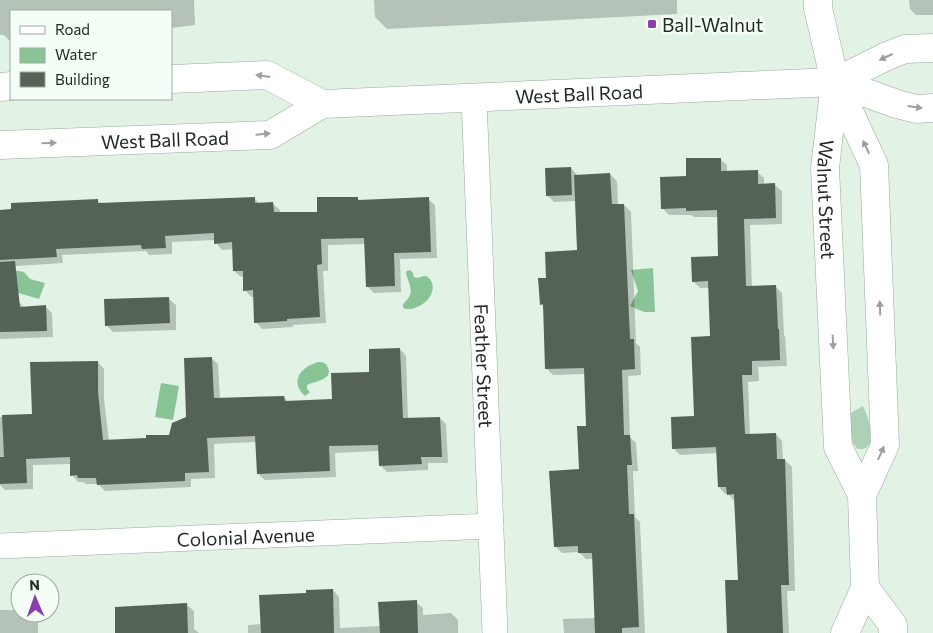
<svg xmlns="http://www.w3.org/2000/svg" width="933" height="633" viewBox="0 0 933 633" font-family="Commissioner,sans-serif">
<rect width="100%" height="100%" fill="#e2f3e5"/>
<path fill="#add1b4" d="M863,406C867,415 878,441 866,448C864,449 859,449 858,449C848,440 850,425 851,413Z"/>
<g fill="#89c497">
<path d="M653,268L655,312H644L630,306L638,291L631,270Z"/>
<path d="M8,269L24,272L30,279L45,283L39,299L15,292Z"/>
<path d="M410,270L413,273L414,277C419,279 421,276 426,276C440,284 430,303 417,307C414,309 409,309 405,309L403,307V304C405,302 407,300 409,297C414,289 407,281 406,272L407,271Z"/>
<path d="M318,362C323,362 327,363 328,368C333,380 315,381 307,385V389L310,392L305,396C289,381 301,367 318,362Z"/>
<path d="M161,383L179,386L173,420L155,417Z"/>
</g>
<g fill="#0003">
<path d="M0,0H194L195,25L171,28V11H11V42L4,35H0Z"/>
<path d="M374,0H677V14L387,29L375,17Z"/>
<path d="M909,0H933V15H916L910,9Z"/>
<path d="M720,159L727,165V172H757L764,178V185H775L782,191V224L750,225L752,288L776,287L782,293L784,335L785,336L787,366L758,367L759,381L748,382L750,435L776,434L782,441L783,460H785L792,467L795,591H787L789,633H729L739,581L734,501L728,493L725,494L719,487L717,453L680,455L673,448L695,417L711,338L709,288H700L693,281L720,257L718,217H694L691,215H669L663,209L687,177Z"/>
<path d="M571,168L578,176L610,174L617,181L618,205H624L631,212L636,343L640,347L641,375L628,376L630,437L636,443L638,471H633L635,517L640,522L645,633H564L563,619L596,618L594,559H586L579,552L562,553L555,546L580,470L587,427L585,374L553,375L547,369L544,308L541,304L547,279L578,251L577,201L554,202L547,195Z"/>
<path d="M254,198L260,204H273L280,210V214L319,213L357,198L360,201L428,199L435,205L437,258L400,259L401,292L374,293L367,286L365,244L328,245V271H323L326,323L293,325V327L262,329L256,322L255,297H251L245,290L244,277H241L234,271L233,249L222,250L216,243L215,240L172,242V254L149,255L146,251L62,255L63,263L0,267V211L97,200L101,204Z"/>
<path d="M169,299L176,305V330L113,332L106,325Z"/>
<path d="M19,302L25,308L46,307L52,313L53,337L0,339V303Z"/>
<path d="M400,349L406,356L408,419L440,418L446,424L448,463H428V470L387,472L380,465V451L335,453L336,477L265,480L258,474L256,442L214,444L215,478L191,479V487L105,491L98,484H86L83,482H78L72,475L71,464L33,465V489L5,490L0,485V417L33,416L98,362L104,369V399L109,441L147,439L170,436L187,418L211,358L218,364L220,399L284,397L288,402L334,400L371,373Z"/>
<path d="M333,590L339,597L340,628L381,626L416,602L423,608V615L451,613L458,620V633H248V625L262,624L307,595Z"/>
<path d="M187,605L194,611V629L199,633H117Z"/>
<path d="M0,610H20V613H35L38,616V633H0Z"/>
</g>
<g fill="#556357">
<path d="M686,158H721V171L758,170V184L775,183L776,218L744,219L746,286L776,285L778,329H779L780,360L752,361V375H742L745,434L776,433L777,459H785L789,585H781L783,633H727L725,580H738L734,494L727,495L726,487H718L716,447L672,449L671,417L694,416L691,337L710,336L708,281L692,282L691,257L718,256L717,210L686,211V208L661,209L660,177L686,176Z"/>
<path d="M571,167L572,195L546,196L545,168Z"/>
<path d="M610,173L612,204H624L630,339H634L635,369L622,370L624,435H630L632,465H627L629,514H634L639,627L622,628V633H595L592,553H578V546L554,547L549,471L579,469L577,426H586L584,368L545,369L543,304L540,305L538,278H546L545,252L577,250L574,175Z"/>
<path d="M255,197V203L273,202L274,212H317V197H358V200L429,197L431,252L394,253L395,286L366,287L364,238L321,239L322,264L317,265L320,317L287,319V321L254,323L253,290L243,291V271H233L232,242L214,244V233L165,236L166,248L142,249L141,245L56,249L57,257L0,260V210L11,209V203L98,199V203Z"/>
<path d="M15,261L20,307L46,305L47,331L0,332V262Z"/>
<path d="M169,297L170,323L105,326L104,299Z"/>
<path d="M400,348L403,418L440,417L442,457H421L422,464L379,466L378,445L329,446L330,471L257,474L255,436L207,438L209,472L185,473V481L97,485L96,478H78L77,475L70,476V457L26,459L27,483L0,484V457H4L2,415L32,414L30,362L98,361V392L103,440L146,438V435H169L172,423L186,417L184,358L212,357L214,398L284,396L285,401L332,399L331,373L369,372V349Z"/>
<path d="M333,589L334,633H261L259,595L306,593V590Z"/>
<path d="M417,600L418,633H380L378,602Z"/>
<path d="M187,603L188,633H115V607Z"/>
</g>
<g fill="none" stroke-linecap="round" stroke-linejoin="round">
<g stroke="#99a99c" stroke-width="26">
<g id="street">
<path id="s1" d="M474,98L495,633"/>
<path id="s2" d="M0,546L491,526"/>
</g>
</g>
<g stroke="#99a99c" stroke-width="29">
<g id="secondary">
<path d="M818,0V8L835,82L874,165L885,445L862,495L865,588L845,633"/>
<path id="s3" d="M835,82L825,168L838,447L862,495"/>
<path d="M865,588L893,625V633"/>
</g>
</g>
<g stroke="#99a99c" stroke-width="29">
<g id="primary">
<path d="M171,79L267,75L322,104"/>
<path d="M835,82L887,56L905,49L933,48"/>
<path d="M0,87L11,86"/>
<path id="s4" d="M0,145L270,135L322,104L835,82L897,104L916,109L933,108"/>
</g>
</g>
<use href="#street" stroke="#fff" stroke-width="25"/>
<use href="#secondary" stroke="#fff" stroke-width="28"/>
<use href="#primary" stroke="#fff" stroke-width="28"/>
</g>
<defs><path id="oneway-solid" d="M-6-.8H1V-3.2L6.5 0L1 3.2V.8H-6Z" transform="scale(1.25)"/></defs>
<g fill="#9c9f9d">
<use href="#oneway-solid" transform="translate(886 57) rotate(155)"/>
<use href="#oneway-solid" transform="translate(263 76) rotate(-172)"/>
<use href="#oneway-solid" transform="translate(915 107) rotate(8)"/>
<use href="#oneway-solid" transform="translate(263 134) rotate(-5)"/>
<use href="#oneway-solid" transform="translate(49 143) rotate(-2)"/>
<use href="#oneway-solid" transform="translate(866 147) rotate(-115)"/>
<use href="#oneway-solid" transform="translate(880 308) rotate(-92)"/>
<use href="#oneway-solid" transform="translate(833 342) rotate(87)"/>
<use href="#oneway-solid" transform="translate(881 453) rotate(-66)"/>
</g>
<rect fill="#8c3dad" stroke="#f4fef6" stroke-width="2" x="647" y="19" width="10" height="10" rx="2.5"/>
<g text-anchor="middle" dominant-baseline="central" stroke-width="5" stroke-linejoin="round" paint-order="stroke">
<g font-size="19" fill="#242a25" stroke="#f4fef6" text-anchor="start">
<text x="662" y="24">Ball-Walnut</text>
</g>
<g font-size="19" fill="#242a25" stroke="#f4fef6">
<text stroke="none"><textPath href="#s4" startOffset="588">West Ball Road</textPath></text>
<text stroke="none"><textPath href="#s4" startOffset="165">West Ball Road</textPath></text>
<text stroke="none"><textPath href="#s3" startOffset="118">Walnut Street</textPath></text>
<text stroke="none"><textPath href="#s1" startOffset="268">Feather Street</textPath></text>
<text stroke="none"><textPath href="#s2" startOffset="246">Colonial Avenue</textPath></text>
</g>
</g>
<rect x="10" y="10" width="162" height="90" fill="#f4fef6" stroke="#a1a9a2"/>
<rect x="20" y="26" width="25" height="8" fill="#ffffff" stroke="#a1a9a2"/>
<text x="55" y="35" font-size="15" fill="#242a25">Road</text>
<rect x="20" y="48" width="25" height="15" fill="#89c497" stroke="#a1a9a2"/>
<text x="55" y="60" font-size="15" fill="#242a25">Water</text>
<rect x="20" y="72" width="25" height="15" fill="#556357" stroke="#a1a9a2"/>
<text x="55" y="85" font-size="15" fill="#242a25">Building</text>
<g transform="translate(35 598) rotate(358)"><circle r="24" fill="#f4fef6" stroke="#a1a9a2"/>
<path d="M0-4L9 19L0 12L-9 19Z" fill="#8c3dad"/>
<text y="-8" font-size="14" font-weight="bold" text-anchor="middle" fill="#242a25">N</text>
</g>
</svg>
